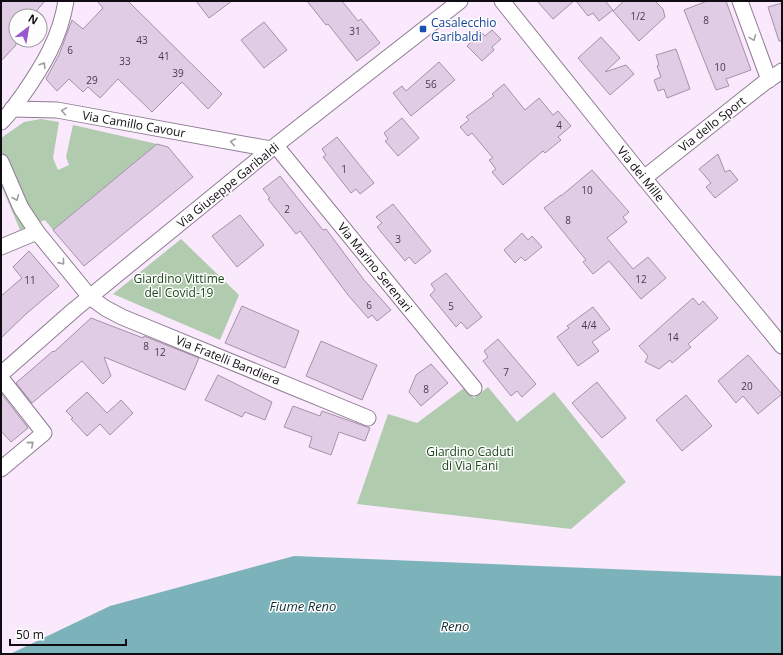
<svg xmlns="http://www.w3.org/2000/svg" width="783" height="655" viewBox="0 0 783 655" font-family="'Open Sans',sans-serif">
<rect width="100%" height="100%" fill="#fae9fd"/>
<g fill="#b1cbaf">
<path d="M41,119L59,122L53,158L58,170L69,165L66,157L73,125L157,144L53,230L45,220L20,230L1,185V138L24,122Z"/>
<path d="M181,239L239,295L220,340L113,294Z"/>
<path d="M488,387L517,422L554,392L626,482L571,529L357,504L388,414L417,423L464,388L474,398Z"/>
</g>
<path fill="#7cb3ba" d="M294,556L782,576V654H10L110,606Z"/>
<g fill="#e0cce5" stroke="#a491a8">
<path d="M1,1H45L32,16H16V45L1,61Z"/>
<path d="M97,1H128L222,94L208,109L182,82L152,112L118,79L100,98L88,87L83,92L69,79L57,91L46,79L59,55L72,20L83,29L103,8Z"/>
<path d="M196,1H232L209,18Z"/>
<path d="M307,1H342L358,21L361,19L380,43L357,61L328,24L326,25Z"/>
<path d="M537,1H574L553,19Z"/>
<path d="M576,1H607L606,2L613,10L599,21L593,13L588,16Z"/>
<path d="M624,1H655L663,9L665,17L639,41L613,11Z"/>
<path d="M707,1H726L751,70L726,79L729,86L716,90L684,10Z"/>
<path d="M782,3V41H779L768,7Z"/>
<path d="M264,22L287,50L264,68L241,40Z"/>
<path d="M479,30L485,36L492,30L501,39L492,47L494,50L482,61L467,46L471,42L469,39Z"/>
<path d="M601,37L620,58L605,72L626,65L634,74L610,95L578,58Z"/>
<path d="M676,49L690,89L667,98L664,89L658,91L654,80L661,77L657,66L659,65L656,55Z"/>
<path d="M439,62L455,80L411,116L393,93L402,86L406,91Z"/>
<path d="M504,84L525,110L539,98L553,115L558,111L571,126L558,137L561,140L545,153L543,151L503,185L492,172L496,169L489,160L493,158L472,133L468,136L460,127L469,120L466,117L494,96L492,94Z"/>
<path d="M402,118L419,138L398,156L385,141L388,139L384,133Z"/>
<path d="M337,137L374,183L360,194L356,189L351,193L323,157L326,155L322,149Z"/>
<path d="M157,144L168,147L193,177L84,266L53,230Z"/>
<path d="M718,154L725,172L730,170L738,180L715,198L706,187L711,183L699,169Z"/>
<path d="M592,170L629,212L623,217L627,222L607,238L633,269L648,257L666,278L641,299L609,261L593,274L583,262L586,260L544,208L561,195V196Z"/>
<path d="M280,176L323,230L326,229L364,280L391,310L377,321L372,315L368,318L348,295L300,231L296,234L268,199L270,198L263,189Z"/>
<path d="M393,204L431,251L415,264L409,257L405,261L377,227L382,223L376,217Z"/>
<path d="M240,215L264,245L237,267L212,236Z"/>
<path d="M522,233L528,240L532,236L542,247L525,261L521,257L515,263L504,250Z"/>
<path d="M29,251L59,286L26,314L1,338V296L22,278L13,267Z"/>
<path d="M446,273L482,317L467,329L461,322L456,327L430,295L435,290L431,284Z"/>
<path d="M693,298L699,305L703,301L718,318L688,344L691,347L672,363L670,360L659,369L645,362L648,356L639,346Z"/>
<path d="M242,306L299,331L285,368L225,343Z"/>
<path d="M593,307L610,329L592,342L599,351L578,366L557,337L569,328L567,326Z"/>
<path d="M91,318L143,338L144,336L199,358L185,390L104,357L111,376L103,384L82,361L32,403L16,383L53,351L54,352Z"/>
<path d="M498,339L536,384L522,397L517,391L511,396L483,361L488,357L484,351Z"/>
<path d="M321,341L377,365L362,400L306,376Z"/>
<path d="M748,355L782,394L758,414L743,396L736,403L718,381Z"/>
<path d="M431,364L448,383L421,406L409,392L416,375Z"/>
<path d="M218,375L272,402L265,420L245,412L242,417L205,400Z"/>
<path d="M597,382L626,418L602,438L572,403Z"/>
<path d="M87,392L107,413L121,400L133,413L110,435L100,424L87,436L71,419L73,418L66,411Z"/>
<path d="M2,394L28,428L11,442L1,431V395Z"/>
<path d="M686,395L712,426L682,451L656,420Z"/>
<path d="M293,406L320,416L322,411L370,428L365,441L339,432L331,455L309,447L312,437L284,427Z"/>
</g>
<g fill="none" stroke-linecap="round" stroke-linejoin="round">
<g stroke="#8f7c93" stroke-width="17">
<g id="street">
<path d="M502,1L644,178L782,346"/>
<path d="M740,1L769,80"/>
<path d="M12,109L57,110L271,149"/>
<path d="M1,122C9,115 15,105 22,96C43,66 60,38 66,1"/>
<path d="M276,146L474,388"/>
<path d="M1,162L21,208L37,232L90,297L105,308L122,317L368,418"/>
<path d="M644,178L764,83L782,71"/>
<path d="M1,247L37,232"/>
<path d="M1,374L75,309L271,149L460,1"/>
<path d="M1,378L44,433L1,469"/>
</g>
</g>
<use href="#street" stroke="#fff" stroke-width="15"/>
</g>
<defs><path id="oneway-chevron" d="M-2-3.5L2.5 0L-2 3.5" fill="none" stroke-width="1.6" stroke-linecap="round" stroke-linejoin="round"/></defs>
<g stroke="#a09da1">
<use href="#oneway-chevron" transform="translate(753 38) rotate(70)"/>
<use href="#oneway-chevron" transform="translate(43 65) rotate(-58)"/>
<use href="#oneway-chevron" transform="translate(64 111) rotate(-170)"/>
<use href="#oneway-chevron" transform="translate(233 142) rotate(-170)"/>
<use href="#oneway-chevron" transform="translate(16 198) rotate(67)"/>
<use href="#oneway-chevron" transform="translate(62 262) rotate(51)"/>
<use href="#oneway-chevron" transform="translate(31 444) rotate(-41)"/>
</g>
<rect fill="#1a4fb4" stroke="#fdfdfd" stroke-width="1.5" x="419" y="25" width="8" height="8" rx="2"/>
<g text-anchor="middle" dominant-baseline="central" stroke-width="3" stroke-linejoin="round" paint-order="stroke">
<g font-size="10" fill="#453b48">
<text x="638" y="16">1/2</text>
<text x="706" y="20">8</text>
<text x="355" y="31">31</text>
<text x="142" y="40">43</text>
<text x="70" y="50">6</text>
<text x="164" y="56">41</text>
<text x="125" y="61">33</text>
<text x="720" y="67">10</text>
<text x="178" y="73">39</text>
<text x="92" y="80">29</text>
<text x="431" y="84">56</text>
<text x="559" y="125">4</text>
<text x="344" y="169">1</text>
<text x="587" y="190">10</text>
<text x="287" y="209">2</text>
<text x="568" y="220">8</text>
<text x="398" y="239">3</text>
<text x="641" y="279">12</text>
<text x="30" y="280">11</text>
<text x="369" y="305">6</text>
<text x="451" y="306">5</text>
<text x="589" y="325">4/4</text>
<text x="673" y="337">14</text>
<text x="146" y="346">8</text>
<text x="160" y="352">12</text>
<text x="506" y="372">7</text>
<text x="747" y="386">20</text>
<text x="426" y="389">8</text>
</g>
<g font-size="12" fill="#164399" stroke="#fdfdfd" text-anchor="start">
<text x="431" y="22">Casalecchio<tspan x="431" dy="14">Garibaldi</tspan></text>
</g>
<g font-size="12" fill="#110b13" stroke="#fdfdfd">
<text transform="translate(134 124) rotate(10)">Via Camillo Cavour</text>
<text transform="translate(712 124) rotate(-38)">Via dello Sport</text>
<text transform="translate(641 174) rotate(51)">Via dei Mille</text>
<text transform="translate(228 185) rotate(-39)">Via Giuseppe Garibaldi</text>
<text transform="translate(375 267) rotate(51)">Via Marino Serenari</text>
<text transform="translate(228 360) rotate(22)">Via Fratelli Bandiera</text>
</g>
<g font-size="12" fill="#1a471a" stroke="#fdfdfd">
<text x="179" y="278">Giardino Vittime<tspan x="179" dy="14">del Covid-19</tspan></text>
<text x="470" y="451">Giardino Caduti<tspan x="470" dy="14">di Via Fani</tspan></text>
</g>
<g font-size="13" font-style="italic" fill="#112f32" stroke="#fdfdfd">
<text x="303" y="606">Fiume Reno</text>
<text x="455" y="626">Reno</text>
</g>
</g>
<rect width="783" height="655" fill="none" stroke="#110b13" stroke-width="4"/>
<g transform="translate(28 28) rotate(31)"><circle r="19" fill="#fdfdfd" stroke="#9f9c9f"/>
<path d="M0-3L7 15L0 10L-7 15Z" fill="#9b58cd"/>
<text y="-6" font-size="11" font-weight="bold" text-anchor="middle" fill="#110b13">N</text>
</g>
<path d="M10 639v6h116v-6" fill="none" stroke="#110b13" stroke-width="2"/>
<text x="16" y="639" font-size="12" fill="#110b13" stroke="#fdfdfd" stroke-width="3" paint-order="stroke">50 m</text>
</svg>
